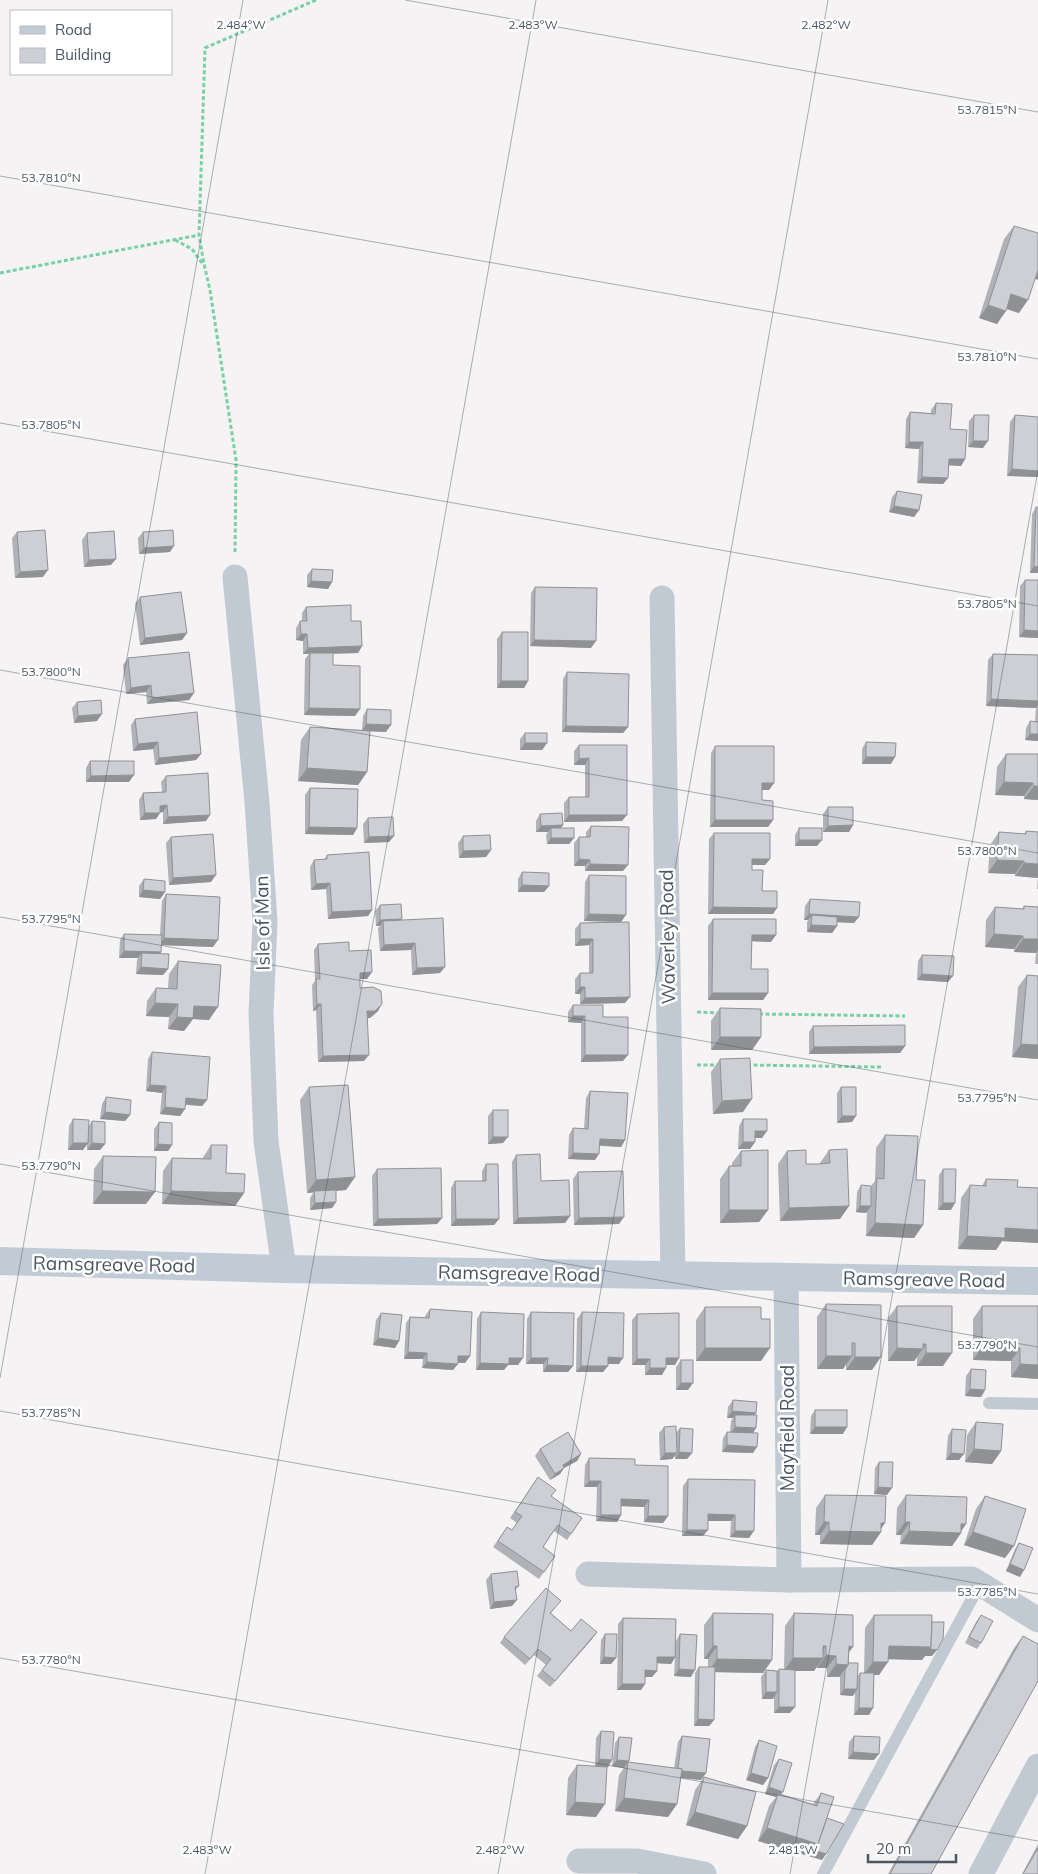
<svg xmlns="http://www.w3.org/2000/svg" width="1038" height="1874" viewBox="0 0 1038 1874" font-family="Mulish,sans-serif">
<rect width="100%" height="100%" fill="#f5f3f3"/>
<g fill="none" stroke-linecap="round" stroke-linejoin="round">
<g stroke="#7ad0a6" stroke-width="3" stroke-dasharray="4 2.5" stroke-linecap="butt">
<path d="M175,240L192,249L202,263"/>
<path d="M0,273L199,235"/>
<path d="M235,552L236,460L210,290L204,264L199,235L205,48L316,0"/>
<path d="M697,1012L720,1013"/>
<path d="M759,1014L905,1016"/>
<path d="M697,1065H719"/>
<path d="M747,1065L882,1067"/>
</g>
<g stroke="#c1cad2" stroke-width="12">
<path d="M989,1403L1038,1404"/>
<path d="M823,1874L980,1584"/>
</g>
<g stroke="#c1cad2" stroke-width="25">
<path d="M235,577L257,802L265,921L261,1014L266,1141L284,1269"/>
<path d="M662,598L673,1276"/>
<path d="M786,1277L789,1580"/>
<path d="M588,1574L789,1580L972,1579L1038,1620"/>
<path d="M579,1861H637L704,1874"/>
<path d="M981,1874L1038,1766"/>
</g>
<path stroke="#c1cbd6" stroke-width="28" d="M0,1261L284,1269L1038,1281"/>
</g>
<g fill="#b0b2b7">
<path d="M1014,226L1035,279L1019,313L1006,309L997,324L979,318L1004,239Z"/>
<path d="M936,403L950,429L965,459L961,466L948,465V478L943,484L917,483L919,449L905,448L906,419L910,412L931,413V410Z"/>
<path d="M974,415L983,448L968,447L969,421Z"/>
<path d="M1015,415L1038,417V477L1007,476L1010,422Z"/>
<path d="M897,491L919,510L914,517L889,512L892,497Z"/>
<path d="M1036,507H1038V573H1030L1032,514Z"/>
<path d="M17,532L43,577L15,578L12,538Z"/>
<path d="M143,532L170,552L139,554L138,538Z"/>
<path d="M87,533L111,565L84,567L82,540Z"/>
<path d="M312,569L332,582L328,589L307,587V575Z"/>
<path d="M1025,580H1038V638L1019,637L1020,586Z"/>
<path d="M535,587L591,648L530,646L531,593Z"/>
<path d="M140,597L187,633L182,640L140,645L135,604Z"/>
<path d="M306,607L351,621L362,646L358,653L333,654V665L355,716L304,715L305,659L309,654H303V641L296,640V628L300,621H302V613Z"/>
<path d="M502,632L528,681L524,688H497V639Z"/>
<path d="M993,654L1038,655V741L1025,740L1026,728L1030,721L1035,722L1036,708L986,706L988,660Z"/>
<path d="M128,658L194,693L189,700L147,704L146,692L126,694L123,665Z"/>
<path d="M567,672L628,727L623,733L562,732L563,679Z"/>
<path d="M77,702L97,721L74,723L72,708Z"/>
<path d="M367,709L386,732L370,731L367,772L358,785L298,781L301,740L310,727L362,730L363,716Z"/>
<path d="M135,719L201,754L196,760L155,765L153,749L133,751L131,725Z"/>
<path d="M525,733L547,743L542,750H520V739Z"/>
<path d="M866,742L891,764H862V749Z"/>
<path d="M579,745H627L622,821L564,822V803L569,797H585V765H574V751Z"/>
<path d="M715,746L774,783L769,790H762V800L773,820L768,827H710L711,753Z"/>
<path d="M1006,754H1038V800L1024,799V796L995,795L997,767Z"/>
<path d="M90,761L129,782H86V768Z"/>
<path d="M166,776L206,821L163,824V812H160L156,819L140,820L139,800L143,793L162,792L161,782Z"/>
<path d="M310,788L357,828L353,835L305,834V795Z"/>
<path d="M828,807L853,825L849,832H823V814Z"/>
<path d="M540,814L563,825L561,828L574,838L569,844H547L546,835L548,832H536V821Z"/>
<path d="M368,818L394,836L389,842L364,843L363,824Z"/>
<path d="M591,826L623,871H585V866H574V843L579,837H586V832Z"/>
<path d="M799,828L817,846H795V835Z"/>
<path d="M1026,831L1038,832V889H1037L1038,878L1015,876V874L988,873L990,845L999,832L1024,834Z"/>
<path d="M714,833L770,859L765,865H752V870L762,891L773,914H708L709,839Z"/>
<path d="M463,836L491,850L486,857L459,858L458,843Z"/>
<path d="M171,837L211,882L169,885L166,843Z"/>
<path d="M327,855L372,910L368,916L328,919L326,889L311,890L310,867L314,860H324Z"/>
<path d="M522,872L549,886L544,892H518V879Z"/>
<path d="M589,875L621,922L584,921L585,882Z"/>
<path d="M144,879L165,892L160,899L139,897V886Z"/>
<path d="M166,894L213,947L161,945V952L160,954L168,969L163,975L136,974L137,960L138,958H119L120,940L124,934L160,935L162,901Z"/>
<path d="M810,899L854,923L837,922V926L832,933L807,932V922L808,920H804L805,906Z"/>
<path d="M380,905L401,920L440,973L412,975L411,950L380,951L378,928L380,926H376L375,911Z"/>
<path d="M1024,906L1038,907V964H1035L1036,953L1014,952V949L985,947L986,920L995,907L1022,909Z"/>
<path d="M713,919L771,942L752,941L751,969L768,993L763,1000H708V926Z"/>
<path d="M629,922L625,1003L580,1004V994H575V979L580,973H589V945L575,946V929L580,923Z"/>
<path d="M318,944L349,951L372,972L367,979H360V988L378,1011L370,1018H367L364,1061L318,1062L316,1010L313,1011L312,985L315,981L314,950Z"/>
<path d="M922,955L948,982L917,980L918,961Z"/>
<path d="M178,961L209,1020L193,1019L184,1031L168,1029L169,1017L146,1016L147,1001L156,988H168L169,974Z"/>
<path d="M1027,975L1038,976V1059L1012,1057L1018,987Z"/>
<path d="M573,1005L603,1017L623,1061L581,1062V1023L568,1022V1012Z"/>
<path d="M720,1008L761,1037L752,1050H711V1021Z"/>
<path d="M813,1026L905,1046L900,1053L809,1054V1032Z"/>
<path d="M152,1052L207,1100L202,1106L185,1105V1109L180,1116L160,1114L162,1093L146,1091L148,1059Z"/>
<path d="M720,1059L743,1112L713,1114L711,1072Z"/>
<path d="M309,1087L355,1177L346,1190L336,1191V1202L332,1208L310,1210V1198L314,1192L307,1193L300,1100Z"/>
<path d="M841,1087L852,1122L837,1123V1093Z"/>
<path d="M590,1091L625,1140L621,1147L600,1146L595,1160L568,1159L569,1135L573,1128L584,1129L586,1098Z"/>
<path d="M106,1097L130,1115L125,1121L100,1119L102,1104Z"/>
<path d="M493,1110L503,1143L488,1144V1116Z"/>
<path d="M73,1119L89,1126L92,1121L105,1144L100,1150H87V1144L83,1150H68L69,1126Z"/>
<path d="M743,1119L762,1138H755V1142L750,1149H738L739,1126Z"/>
<path d="M159,1122L172,1145L168,1151H154V1129Z"/>
<path d="M885,1135L916,1180L923,1225L914,1238L866,1236L867,1211L866,1213L856,1212L857,1192L861,1185L871,1186L875,1181L876,1148Z"/>
<path d="M211,1145L226,1173L244,1193L235,1206L162,1204L163,1171L172,1158L202,1159Z"/>
<path d="M829,1150L849,1206L840,1219L780,1221L778,1164L787,1151L806,1164H820V1163Z"/>
<path d="M741,1151L768,1210L759,1222L720,1223V1179L729,1166H732V1163Z"/>
<path d="M516,1155L541,1181L570,1216L565,1223L513,1224L512,1162Z"/>
<path d="M103,1156L146,1204H93L94,1169Z"/>
<path d="M486,1164L499,1219L494,1225L451,1226V1188L455,1181H482V1171Z"/>
<path d="M377,1169L442,1218L437,1224L373,1226L372,1176Z"/>
<path d="M943,1169L951,1210H938L939,1175Z"/>
<path d="M578,1172L619,1224L574,1225L573,1179Z"/>
<path d="M986,1179L1017,1187L1038,1188V1243L1002,1241L996,1250L958,1249L961,1198L970,1185L982,1186Z"/>
<path d="M826,1304L881,1305L872,1370H846V1364L843,1369H817V1317Z"/>
<path d="M897,1306L943,1366H917V1357L914,1361H888V1318Z"/>
<path d="M982,1306H1038V1379L1011,1377V1361L973,1360V1319Z"/>
<path d="M705,1307L761,1361H696V1320Z"/>
<path d="M430,1309L470,1356L465,1363H458L453,1370L422,1368L423,1359H404L406,1323L410,1317H425V1316Z"/>
<path d="M481,1312L518,1365H508L504,1370H476L477,1319Z"/>
<path d="M531,1312L573,1366L568,1372H543V1364H526L527,1319Z"/>
<path d="M582,1312L619,1364H608L603,1372H576L577,1319Z"/>
<path d="M381,1313L399,1341L395,1348L373,1345L376,1320Z"/>
<path d="M637,1314L675,1365H666L662,1375H645V1365H632V1320Z"/>
<path d="M681,1360L688,1390H676V1367Z"/>
<path d="M971,1369L985,1390L981,1397L965,1396L966,1376Z"/>
<path d="M733,1400L756,1413L755,1415L753,1433V1453L722,1452L723,1438L727,1432H730L731,1421L733,1418H727L728,1407Z"/>
<path d="M815,1410L843,1434H810L811,1416Z"/>
<path d="M976,1422L1001,1451L992,1464L965,1462L967,1435Z"/>
<path d="M664,1427L676,1433L680,1428L692,1453L687,1459H675V1456L672,1459L660,1460L659,1433Z"/>
<path d="M952,1429L959,1460H946L948,1436Z"/>
<path d="M540,1449L581,1454L577,1461L564,1468L560,1474L550,1480L535,1456Z"/>
<path d="M589,1458L635,1465L668,1516L663,1523L644,1522V1507L621,1506V1515L617,1522L596,1521L597,1487H584L585,1465Z"/>
<path d="M879,1462L887,1495L874,1494L875,1468Z"/>
<path d="M538,1477L551,1496L582,1518L567,1540L554,1531L543,1547L555,1556L539,1579L493,1547L507,1527L512,1530L517,1523L510,1518Z"/>
<path d="M688,1479L755,1480L749,1538L730,1537L731,1521H708L703,1536H682L683,1486Z"/>
<path d="M825,1495L881,1529V1532L872,1545L820,1544V1535H815L816,1508Z"/>
<path d="M906,1495L961,1531V1533L952,1546L900,1544L901,1535H896L897,1508Z"/>
<path d="M985,1496L1005,1558L964,1545L976,1509Z"/>
<path d="M1019,1543L1020,1577L1006,1571L1015,1549Z"/>
<path d="M491,1574L519,1586L515,1591L512,1606L490,1609L486,1580Z"/>
<path d="M556,1607L551,1613L571,1631L597,1632L592,1639L550,1687L537,1676L546,1665L534,1655L525,1665L500,1643L504,1637Z"/>
<path d="M713,1613L772,1660L763,1673L715,1672L714,1720L709,1726H694L695,1673L699,1667H708V1659H704V1625Z"/>
<path d="M794,1613L849,1652V1663L858,1676L860,1673H864L865,1628L874,1615L932,1656H925L922,1660L888,1659L879,1675H874L869,1715H854L855,1692L853,1696L840,1695V1677H827V1668H817V1666L814,1671H795L790,1713H774V1697L773,1699H762L761,1677L766,1670L777,1671L779,1669H784L785,1626Z"/>
<path d="M981,1615V1643L977,1649L965,1643L976,1622Z"/>
<path d="M623,1618L676,1641L680,1634L691,1677L674,1676L675,1658L671,1664L657,1663V1671L652,1677H645V1684L641,1690H617L618,1624Z"/>
<path d="M605,1634L616,1658L611,1664H600L601,1640Z"/>
<path d="M1023,1636L931,1874H888L1014,1648Z"/>
<path d="M601,1731L612,1760L608,1767L595,1766L596,1738Z"/>
<path d="M682,1736L706,1773L701,1780L681,1778L677,1804L668,1817L615,1811L619,1775L624,1768L612,1766L615,1743L619,1737L629,1761V1762L674,1768L678,1742Z"/>
<path d="M854,1736L874,1760L848,1759L849,1742Z"/>
<path d="M759,1740L768,1778L763,1785L746,1780L755,1747Z"/>
<path d="M779,1759L781,1794L813,1804L821,1793L827,1818L826,1854L822,1860L758,1841L769,1806L776,1797L765,1794L774,1765Z"/>
<path d="M577,1765L596,1817L566,1815L568,1778Z"/>
<path d="M704,1777L747,1826L738,1839L686,1825L695,1790Z"/>
<path d="M1038,1844V1874H1022Z"/>
</g>
<g fill="#909195">
<path d="M1038,267V280L1031,277Z"/>
<path d="M1011,294L1028,300L1019,313L1002,307Z"/>
<path d="M988,305L1006,311L997,324L979,318Z"/>
<path d="M973,441H988L983,448L968,447Z"/>
<path d="M909,442H923L919,449L905,448Z"/>
<path d="M949,459H965L961,466L944,465Z"/>
<path d="M1012,469L1038,471V477L1007,476Z"/>
<path d="M922,477L948,478L943,484L917,483Z"/>
<path d="M894,506L919,510L914,517L889,512Z"/>
<path d="M174,546L170,552L139,554L144,548Z"/>
<path d="M116,559L111,565L84,567L89,560Z"/>
<path d="M1034,566L1038,567V573H1030Z"/>
<path d="M48,570L43,577L15,578L20,572Z"/>
<path d="M311,581L332,582L328,589L307,587Z"/>
<path d="M1024,630L1038,631V638L1019,637Z"/>
<path d="M187,633L182,640L140,645L145,638Z"/>
<path d="M301,634H307L303,641L296,640Z"/>
<path d="M534,640L596,641L591,648L530,646Z"/>
<path d="M362,646L358,653L310,654V653L309,654H303L308,648Z"/>
<path d="M501,681H528L524,688H497Z"/>
<path d="M151,685L146,692L126,694L131,688Z"/>
<path d="M194,693L189,700L147,704L152,698Z"/>
<path d="M991,699L1038,701V705L1036,708L986,706Z"/>
<path d="M309,708L360,709L355,716L304,715Z"/>
<path d="M102,714L97,721L74,723L78,716Z"/>
<path d="M366,724L391,725L386,732L362,731Z"/>
<path d="M566,726L628,727L623,733L562,732Z"/>
<path d="M1030,734H1038V741L1025,740Z"/>
<path d="M158,742L153,749L133,751L138,744Z"/>
<path d="M525,743H547L542,750H520Z"/>
<path d="M201,754L196,760L155,765L159,758Z"/>
<path d="M866,757H895L891,764H862Z"/>
<path d="M589,758L585,765H574L579,759Z"/>
<path d="M307,768L367,772L358,785L298,781Z"/>
<path d="M134,775L129,782H86L91,776Z"/>
<path d="M1004,782L1033,783L1024,796L995,795Z"/>
<path d="M762,783H774L769,790H758Z"/>
<path d="M1034,786H1038V800L1024,799Z"/>
<path d="M167,805L163,812L156,813L160,806Z"/>
<path d="M145,813H160L156,819L140,820Z"/>
<path d="M210,815L206,821L163,824L168,817Z"/>
<path d="M569,815H627L622,821L564,822Z"/>
<path d="M715,820H773L768,827H710Z"/>
<path d="M563,825L558,832L551,828L548,832H536L541,826Z"/>
<path d="M853,825L849,832H823L828,826Z"/>
<path d="M309,827L357,828L353,835L305,834Z"/>
<path d="M394,836L389,842L364,843L369,837Z"/>
<path d="M551,838H574L569,844H547Z"/>
<path d="M799,840H822L817,846H795Z"/>
<path d="M491,850L486,857L459,858L463,851Z"/>
<path d="M579,859L590,860L585,866H574Z"/>
<path d="M752,859H770L765,865H748Z"/>
<path d="M997,860L1024,861L1015,874L988,873Z"/>
<path d="M1024,863L1038,864V878L1015,876Z"/>
<path d="M590,864L628,865L623,871H585Z"/>
<path d="M216,875L211,882L169,885L173,878Z"/>
<path d="M330,883L326,889L311,890L316,884Z"/>
<path d="M522,885L549,886L544,892H518Z"/>
<path d="M143,890L165,892L160,899L139,897Z"/>
<path d="M713,907L777,908L773,914H708Z"/>
<path d="M372,910L368,916L328,919L332,912Z"/>
<path d="M589,914L626,915L621,922L584,921Z"/>
<path d="M809,914L859,917L854,923L812,921V915L808,920H804Z"/>
<path d="M402,919L397,926L383,921L380,926H376L380,920Z"/>
<path d="M811,925L837,926L832,933L807,932Z"/>
<path d="M994,934L1023,936L1014,949L985,947Z"/>
<path d="M752,935H776L771,942L747,941Z"/>
<path d="M164,938L218,940L213,947L160,945Z"/>
<path d="M580,939H593L589,945L575,946Z"/>
<path d="M1023,939H1038V950L1036,953L1014,952Z"/>
<path d="M415,943L411,950L380,951L384,945Z"/>
<path d="M124,951L161,952L156,959L142,953L138,958H119Z"/>
<path d="M141,967L168,969L163,975L136,974Z"/>
<path d="M445,967L440,973L412,975L417,968Z"/>
<path d="M372,972L367,979H355L360,973Z"/>
<path d="M922,974L953,976L948,982L917,980Z"/>
<path d="M580,987H585L580,994H575Z"/>
<path d="M712,993H768L763,1000H708Z"/>
<path d="M630,997L625,1003L580,1004L585,998Z"/>
<path d="M155,1003L178,1004L169,1017L146,1016Z"/>
<path d="M317,1004H321L316,1010L313,1011Z"/>
<path d="M382,1004L378,1011L370,1018H362L367,1011Z"/>
<path d="M194,1006L218,1007L209,1020L193,1019L184,1031L168,1029L177,1017Z"/>
<path d="M573,1016H585L581,1023L568,1022Z"/>
<path d="M720,1037H761L752,1050H711Z"/>
<path d="M1021,1044L1038,1045V1059L1012,1057Z"/>
<path d="M905,1046L900,1053L809,1054L814,1047Z"/>
<path d="M369,1055L364,1061L318,1062L323,1056Z"/>
<path d="M585,1055H628L623,1061L581,1062Z"/>
<path d="M150,1085L166,1086L162,1093L146,1091Z"/>
<path d="M186,1098L207,1100L202,1106L181,1104Z"/>
<path d="M752,1099L743,1112L713,1114L722,1101Z"/>
<path d="M165,1107L185,1109L180,1116L160,1114Z"/>
<path d="M105,1112L130,1115L125,1121L100,1119Z"/>
<path d="M842,1116H856L852,1122L837,1123Z"/>
<path d="M755,1131H767L762,1138H750Z"/>
<path d="M493,1137H508L503,1143L488,1144Z"/>
<path d="M600,1139L625,1140L621,1147L596,1145Z"/>
<path d="M743,1142H755L750,1149H738Z"/>
<path d="M73,1143H88L83,1150H68Z"/>
<path d="M92,1143L105,1144L100,1150H87Z"/>
<path d="M158,1144L172,1145L168,1151H154Z"/>
<path d="M573,1153L599,1154L595,1160L568,1159Z"/>
<path d="M355,1177L346,1190L307,1193L316,1180Z"/>
<path d="M102,1191L155,1192L146,1204H93Z"/>
<path d="M171,1191L244,1193L235,1206L162,1204Z"/>
<path d="M336,1202L332,1208L310,1210L315,1203Z"/>
<path d="M943,1203H955L951,1210H938Z"/>
<path d="M849,1206L840,1219L780,1221L789,1208Z"/>
<path d="M860,1206H871L866,1213L856,1212Z"/>
<path d="M729,1210H768L759,1222L720,1223Z"/>
<path d="M570,1216L565,1223L513,1224L518,1218Z"/>
<path d="M624,1217L619,1224L574,1225L579,1218Z"/>
<path d="M442,1218L437,1224L373,1226L378,1219Z"/>
<path d="M456,1219H499L494,1225L451,1226Z"/>
<path d="M875,1223L923,1225L914,1238L866,1236Z"/>
<path d="M1005,1228L1038,1230V1243L1002,1241L996,1250L958,1249L967,1236Z"/>
<path d="M378,1338L399,1341L395,1348L373,1345Z"/>
<path d="M923,1344H926L914,1361H888L897,1348Z"/>
<path d="M982,1347L1020,1348L1011,1361L973,1360Z"/>
<path d="M705,1348H770L761,1361H696Z"/>
<path d="M408,1352L427,1353L423,1359H404Z"/>
<path d="M926,1353H952L943,1366H917Z"/>
<path d="M458,1356H470L465,1363L454,1362Z"/>
<path d="M826,1356H852L843,1369H817Z"/>
<path d="M608,1357L623,1358L619,1364H603Z"/>
<path d="M855,1357H881L872,1370H846Z"/>
<path d="M509,1358H523L518,1365H508L504,1370H476L480,1363Z"/>
<path d="M531,1358H548L543,1364H526Z"/>
<path d="M666,1358H679L675,1365H662Z"/>
<path d="M637,1359H650L645,1365H632Z"/>
<path d="M427,1362L458,1364L453,1370L422,1368Z"/>
<path d="M1020,1364L1038,1365V1379L1011,1377Z"/>
<path d="M547,1365L573,1366L568,1372H543Z"/>
<path d="M581,1366H608L603,1372H576Z"/>
<path d="M650,1368H666L662,1375H645Z"/>
<path d="M681,1383H693L688,1390H676Z"/>
<path d="M970,1389L985,1390L981,1397L965,1396Z"/>
<path d="M732,1411L756,1413L752,1419L735,1415L733,1418H727Z"/>
<path d="M735,1427L756,1428L752,1435L730,1434Z"/>
<path d="M815,1427H847L843,1434H810Z"/>
<path d="M727,1445L757,1447L753,1453L722,1452Z"/>
<path d="M974,1449L1001,1451L992,1464L965,1462Z"/>
<path d="M679,1452L692,1453L687,1459H675Z"/>
<path d="M665,1453H677L672,1459L660,1460Z"/>
<path d="M951,1453L964,1454L959,1460H946Z"/>
<path d="M581,1454L577,1461L564,1468L560,1474L550,1480L555,1474L563,1465Z"/>
<path d="M589,1481H601L597,1487H584Z"/>
<path d="M878,1487L892,1488L887,1495L874,1494Z"/>
<path d="M621,1499L649,1500L644,1507L617,1506Z"/>
<path d="M708,1514L735,1515L731,1521H703Z"/>
<path d="M601,1515H621L617,1522L596,1521Z"/>
<path d="M648,1516H668L663,1523L644,1522Z"/>
<path d="M824,1522H829L820,1535H815Z"/>
<path d="M905,1522H910L901,1535H896Z"/>
<path d="M881,1523H885L879,1532H881L872,1545L820,1544L829,1531Z"/>
<path d="M961,1524H966L960,1533H961L952,1546L900,1544L909,1531Z"/>
<path d="M687,1530H708L703,1536H682Z"/>
<path d="M735,1531H754L749,1538L730,1537Z"/>
<path d="M973,1532L1014,1546L1005,1558L964,1545Z"/>
<path d="M1010,1564L1024,1570L1020,1577L1006,1571Z"/>
<path d="M517,1600L512,1606L490,1609L494,1602Z"/>
<path d="M597,1632L592,1639L550,1687L555,1681Z"/>
<path d="M713,1646H717L708,1659H704Z"/>
<path d="M823,1646H826L818,1658H823L814,1671H784L793,1658Z"/>
<path d="M849,1646L853,1647L844,1659Z"/>
<path d="M889,1646L931,1647L937,1650L932,1656H925L922,1660L880,1659Z"/>
<path d="M826,1655L836,1656L827,1668H817Z"/>
<path d="M604,1657L616,1658L611,1664H600Z"/>
<path d="M657,1657H675L671,1664L653,1663Z"/>
<path d="M717,1659L772,1660L763,1673L708,1672Z"/>
<path d="M873,1662H888L879,1675L864,1674Z"/>
<path d="M836,1664L848,1665L839,1677H827Z"/>
<path d="M679,1669L695,1670L691,1677L674,1676Z"/>
<path d="M645,1670L657,1671L652,1677H641Z"/>
<path d="M622,1684H645L641,1690H617Z"/>
<path d="M844,1689H857L853,1696L840,1695Z"/>
<path d="M766,1692H777L773,1699H762Z"/>
<path d="M779,1707H795L790,1713H774Z"/>
<path d="M859,1708H873L869,1715H854Z"/>
<path d="M698,1719L714,1720L709,1726H694Z"/>
<path d="M853,1752L879,1754L874,1760L848,1759Z"/>
<path d="M599,1759L612,1760L608,1767L595,1766Z"/>
<path d="M617,1760L629,1761L624,1768L612,1766Z"/>
<path d="M678,1770L706,1773L701,1780L673,1777Z"/>
<path d="M751,1773L768,1778L763,1785L746,1780Z"/>
<path d="M769,1787L783,1792L778,1798V1794L776,1797L765,1794Z"/>
<path d="M624,1798L677,1804L668,1817L615,1811Z"/>
<path d="M575,1802L605,1804L596,1817L566,1815Z"/>
<path d="M695,1812L747,1826L738,1839L686,1825Z"/>
<path d="M767,1828L818,1844L826,1854L822,1860L758,1841Z"/>
</g>
<g fill="#cdcfd5" stroke="#909195">
<path d="M1014,226L1038,233V270L1028,300L1011,294L1006,311L988,305Z"/>
<path d="M936,403L952,404L950,429L967,430L965,459H949L948,478L922,477L923,442H909L910,412L935,414Z"/>
<path d="M974,415H989L988,441H973Z"/>
<path d="M1015,415L1038,417V471L1012,469Z"/>
<path d="M897,491L922,495L919,510L894,506Z"/>
<path d="M1036,507H1038V567L1034,566Z"/>
<path d="M45,530L48,570L20,572L17,532Z"/>
<path d="M173,530L174,546L144,548L143,532Z"/>
<path d="M114,531L116,559L89,560L87,533Z"/>
<path d="M312,569L333,570L332,582L311,581Z"/>
<path d="M1025,580H1038V631L1024,630Z"/>
<path d="M535,587L597,588L596,641L534,640Z"/>
<path d="M181,592L187,633L145,638L140,597Z"/>
<path d="M351,605V621H361L362,646L308,648L307,634H301L300,621H307L306,607Z"/>
<path d="M502,632H528V681H501Z"/>
<path d="M189,652L194,693L152,698L151,685L131,688L128,658Z"/>
<path d="M310,653H333V665L360,666V709L309,708Z"/>
<path d="M993,654L1038,655V701L991,699Z"/>
<path d="M567,672L629,674L628,727L566,726Z"/>
<path d="M101,700L102,714L78,716L77,702Z"/>
<path d="M367,709L391,710V725L366,724Z"/>
<path d="M197,712L201,754L159,758L158,742L138,744L135,719Z"/>
<path d="M1030,721L1038,722V734H1030Z"/>
<path d="M310,727L370,731L367,772L307,768Z"/>
<rect x="525" y="733" width="22" height="10"/>
<path d="M866,742L896,743L895,757H866Z"/>
<path d="M579,745H627V815H569V797H589V758L579,759Z"/>
<path d="M715,746H774V783H762V800L773,801V820H715Z"/>
<path d="M1006,754H1038V786H1034L1033,783L1004,782Z"/>
<path d="M90,761H134V775L91,776Z"/>
<path d="M208,773L210,815L168,817L167,805L160,806V813H145L143,793L166,792V776Z"/>
<path d="M310,788L358,789L357,828L309,827Z"/>
<path d="M828,807H853V825L828,826Z"/>
<path d="M562,813L563,825L541,826L540,814Z"/>
<path d="M393,817L394,836L369,837L368,818Z"/>
<path d="M591,826L629,827L628,865L590,864V860L579,859V837H590Z"/>
<rect x="551" y="828" width="23" height="10"/>
<rect x="799" y="828" width="23" height="12"/>
<path d="M1026,831L1038,832V864L1024,863V861L997,860L999,832L1026,834Z"/>
<path d="M714,833H770V859H752V870H763L762,891H777V908L713,907Z"/>
<path d="M213,834L216,875L173,878L171,837Z"/>
<path d="M490,835L491,850L463,851V836Z"/>
<path d="M369,852L372,910L332,912L330,883L316,884L314,860L327,859V855Z"/>
<path d="M522,872L549,873V886L522,885Z"/>
<path d="M589,875L626,876V915L589,914Z"/>
<path d="M144,879L165,881V892L143,890Z"/>
<path d="M166,894L220,897L218,940L164,938Z"/>
<path d="M810,899L860,902L859,917L809,914Z"/>
<path d="M401,904L402,919L380,920V905Z"/>
<path d="M1024,906L1038,907V939H1023V936L994,934L995,907L1024,909Z"/>
<path d="M812,915L837,917V926L811,925Z"/>
<path d="M443,918L445,967L417,968L415,943L384,945L383,921Z"/>
<path d="M713,919H776V935H752L751,969H768V993H712Z"/>
<path d="M629,922L630,997L585,998V987H580V973H593V939H580V923Z"/>
<path d="M124,934L162,935L161,952L124,951Z"/>
<path d="M349,942V951L371,950L372,972L360,973V988L373,987L381,991L382,1004L375,1011H367L369,1055L323,1056L321,1004H317L316,979H320L318,944Z"/>
<path d="M142,953L169,954L168,969L141,967Z"/>
<path d="M922,955L954,956L953,976L922,974Z"/>
<path d="M178,961L221,965L218,1007L194,1006L193,1018L177,1017L178,1004L155,1003L156,988L177,989Z"/>
<path d="M1027,975L1038,976V1045L1021,1044Z"/>
<path d="M573,1005H603V1017H628V1055H585V1016H573Z"/>
<path d="M720,1008L761,1009V1037H720Z"/>
<path d="M905,1025V1046L814,1047L813,1026Z"/>
<path d="M152,1052L210,1057L207,1100L186,1098L185,1109L165,1107L166,1086L150,1085Z"/>
<path d="M750,1058L752,1099L722,1101L720,1059Z"/>
<path d="M348,1085L355,1177L316,1180L309,1087Z"/>
<path d="M841,1087H856V1116H842Z"/>
<path d="M590,1091L628,1093L625,1140L600,1139L599,1154L573,1153V1128L588,1129Z"/>
<path d="M106,1097L131,1100L130,1115L105,1112Z"/>
<rect x="493" y="1110" width="15" height="27"/>
<path d="M73,1119L89,1120L88,1143H73Z"/>
<path d="M743,1119H767V1131H755V1142H743Z"/>
<path d="M92,1121L105,1122V1144L92,1143Z"/>
<path d="M159,1122L172,1123V1145L158,1144Z"/>
<path d="M885,1135L918,1136L916,1180H925L923,1225L875,1223L877,1178L884,1179Z"/>
<path d="M211,1145H227L226,1173L245,1174L244,1193L171,1191L172,1158L211,1159Z"/>
<path d="M847,1149L849,1206L789,1208L787,1151L806,1150V1164H817L830,1163L829,1150Z"/>
<path d="M768,1150V1210H729V1166H741V1151Z"/>
<path d="M540,1154L541,1181L569,1180L570,1216L518,1218L516,1155Z"/>
<path d="M103,1156L156,1157L155,1192L102,1191Z"/>
<path d="M486,1164H498L499,1219H456L455,1181H486Z"/>
<path d="M441,1168L442,1218L378,1219L377,1169Z"/>
<path d="M943,1169H956L955,1203H943Z"/>
<path d="M623,1171L624,1217L579,1218L578,1172Z"/>
<path d="M986,1179L1018,1180L1017,1187L1038,1188V1230L1005,1228V1238L967,1236L970,1185L986,1186Z"/>
<path d="M861,1185L871,1186V1206H860Z"/>
<path d="M336,1190V1202L315,1203L314,1191Z"/>
<path d="M826,1304L881,1305V1357H855V1343H852V1356H826Z"/>
<path d="M897,1306H952V1353H926V1344H923V1349L897,1348Z"/>
<path d="M982,1306H1038V1365L1020,1364V1348L982,1347Z"/>
<path d="M705,1307H761V1319H770V1348H705Z"/>
<path d="M430,1309L472,1312L470,1356H458V1364L427,1362V1353L408,1352L410,1317L429,1318Z"/>
<path d="M481,1312L524,1314L523,1358H509V1364L480,1363Z"/>
<path d="M531,1312L574,1313L573,1366L547,1365L548,1358H531Z"/>
<path d="M582,1312L624,1313L623,1358L608,1357V1366H581Z"/>
<path d="M381,1313L402,1315L399,1341L378,1338Z"/>
<path d="M679,1313V1358H666V1368H650V1359H637V1314Z"/>
<rect x="681" y="1360" width="12" height="23"/>
<path d="M971,1369L986,1370L985,1390L970,1389Z"/>
<path d="M733,1400L757,1402L756,1413L732,1411Z"/>
<rect x="815" y="1410" width="32" height="17"/>
<path d="M735,1415H757L756,1428L735,1427Z"/>
<path d="M976,1422L1003,1424L1001,1451L974,1449Z"/>
<path d="M676,1426L677,1453H665L664,1427Z"/>
<path d="M680,1428L693,1429L692,1453L679,1452Z"/>
<path d="M952,1429L966,1430L964,1454L951,1453Z"/>
<path d="M568,1432L581,1454L563,1465L564,1468L555,1474L540,1449Z"/>
<path d="M727,1432L758,1433L757,1447L727,1445Z"/>
<path d="M589,1458L635,1459V1465L668,1466V1516H648L649,1500L621,1499V1515H601V1481H589Z"/>
<path d="M879,1462H893L892,1488L878,1487Z"/>
<path d="M538,1477L556,1490L551,1496L582,1518L571,1534L558,1525L550,1536L543,1547L555,1556L544,1572L498,1541L507,1527L512,1530L522,1516L515,1512Z"/>
<path d="M688,1479L755,1480L754,1531H735V1515L708,1514V1530H687Z"/>
<path d="M825,1495L886,1496L885,1523H881V1532L829,1531V1522H824Z"/>
<path d="M906,1495L967,1497L966,1524H961V1533L909,1531L910,1522H905Z"/>
<path d="M985,1496L1026,1509L1014,1546L973,1532Z"/>
<path d="M1019,1543L1033,1548L1024,1570L1010,1564Z"/>
<path d="M517,1571L519,1586L515,1587L517,1600L494,1602L491,1574Z"/>
<path d="M546,1588L561,1601L550,1613L571,1631L581,1619L597,1632L555,1681L542,1670L551,1659L538,1649L530,1659L504,1637Z"/>
<path d="M713,1613L773,1614L772,1660L717,1659V1646H713Z"/>
<path d="M794,1613L853,1615V1647L849,1646L848,1665L836,1664V1656L826,1655V1646H823V1658H793Z"/>
<path d="M874,1615H932L931,1647L889,1646L888,1662H873Z"/>
<path d="M981,1615L993,1621L981,1643L969,1637Z"/>
<path d="M623,1618L676,1619L675,1657H657V1671L645,1670V1684H622Z"/>
<path d="M932,1622H944L943,1639L937,1650L930,1649L931,1647Z"/>
<path d="M605,1634H617L616,1658L604,1657Z"/>
<path d="M680,1634L697,1635L695,1670L679,1669Z"/>
<path d="M1023,1636L1038,1644V1681L931,1874H890Z"/>
<path d="M849,1663H858L857,1689H844L845,1670L848,1665Z"/>
<path d="M699,1667H715L714,1720L698,1719Z"/>
<path d="M779,1669L795,1670V1707H779Z"/>
<path d="M766,1670L777,1671V1692H766Z"/>
<path d="M860,1673H874L873,1708H859Z"/>
<path d="M601,1731L614,1732L612,1760L599,1759Z"/>
<path d="M682,1736L710,1739L706,1773L682,1771V1769L678,1768Z"/>
<path d="M854,1736L880,1737L879,1754L853,1752Z"/>
<path d="M619,1737L632,1738L629,1761L617,1760Z"/>
<path d="M759,1740L777,1746L768,1778L751,1773Z"/>
<path d="M779,1759L792,1763L783,1792L769,1787Z"/>
<path d="M628,1762L682,1769L677,1804L624,1798Z"/>
<path d="M577,1765L607,1767L605,1804L575,1802Z"/>
<path d="M704,1777L756,1792L747,1826L695,1812Z"/>
<path d="M821,1793L834,1797L818,1844L767,1828L778,1794L817,1806Z"/>
<path d="M827,1818L844,1824L826,1854L814,1850L818,1844Z"/>
<path d="M1038,1848V1874H1023Z"/>
</g>
<path fill="none" stroke="#4a5661" stroke-width="1" stroke-opacity="0.45" d="M405,0L1038,112M0,176L1038,359M0,423L1038,606M0,670L1038,853M0,917L1038,1100M0,1164L1038,1347M0,1378L243,0M0,1411L1038,1594M0,1658L1038,1841M205,1874L536,0M498,1874L828,0M790,1874L1038,470"/>
<g text-anchor="middle" dominant-baseline="central" stroke-width="5" stroke-linejoin="round" paint-order="stroke">
<g font-size="19" fill="#4a5661" stroke="#fff">
<text transform="translate(262 923) rotate(-91)">Isle of Man</text>
<text transform="translate(667 937) rotate(-91)">Waverley Road</text>
<text transform="translate(114 1264) rotate(1)">Ramsgreave Road</text>
<text transform="translate(519 1273) rotate(1)">Ramsgreave Road</text>
<text transform="translate(924 1279) rotate(1)">Ramsgreave Road</text>
<text transform="translate(787 1428) rotate(-90)">Mayfield Road</text>
</g>
</g>
<g font-size="12" text-anchor="middle" fill="#4a5661" stroke="#fff" stroke-width="5" stroke-linejoin="round" paint-order="stroke">
<text x="241" y="29">2.484°W</text>
<text x="533" y="29">2.483°W</text>
<text x="826" y="29">2.482°W</text>
<text x="987" y="114">53.7815°N</text>
<text x="51" y="182">53.7810°N</text>
<text x="987" y="361">53.7810°N</text>
<text x="51" y="429">53.7805°N</text>
<text x="987" y="608">53.7805°N</text>
<text x="51" y="676">53.7800°N</text>
<text x="987" y="855">53.7800°N</text>
<text x="51" y="923">53.7795°N</text>
<text x="987" y="1102">53.7795°N</text>
<text x="51" y="1170">53.7790°N</text>
<text x="987" y="1349">53.7790°N</text>
<text x="51" y="1417">53.7785°N</text>
<text x="987" y="1596">53.7785°N</text>
<text x="51" y="1664">53.7780°N</text>
<text x="207" y="1854">2.483°W</text>
<text x="500" y="1854">2.482°W</text>
<text x="793" y="1854">2.481°W</text>
</g>
<rect x="10" y="10" width="162" height="65" fill="#ffffff" stroke="#b7bbc0"/>
<rect x="20" y="26" width="25" height="8" fill="#c1cbd6" stroke="#b7bbc0"/>
<text x="55" y="35" font-size="15" fill="#4a5661">Road</text>
<rect x="20" y="48" width="25" height="15" fill="#cdcfd5" stroke="#b7bbc0"/>
<text x="55" y="60" font-size="15" fill="#4a5661">Building</text>
<path d="M868 1854v8h88v-8" fill="none" stroke="#4a5661" stroke-width="2.5"/>
<text x="876" y="1854" font-size="15" fill="#4a5661" stroke="#ffffff" stroke-width="4" paint-order="stroke">20 m</text>
</svg>
